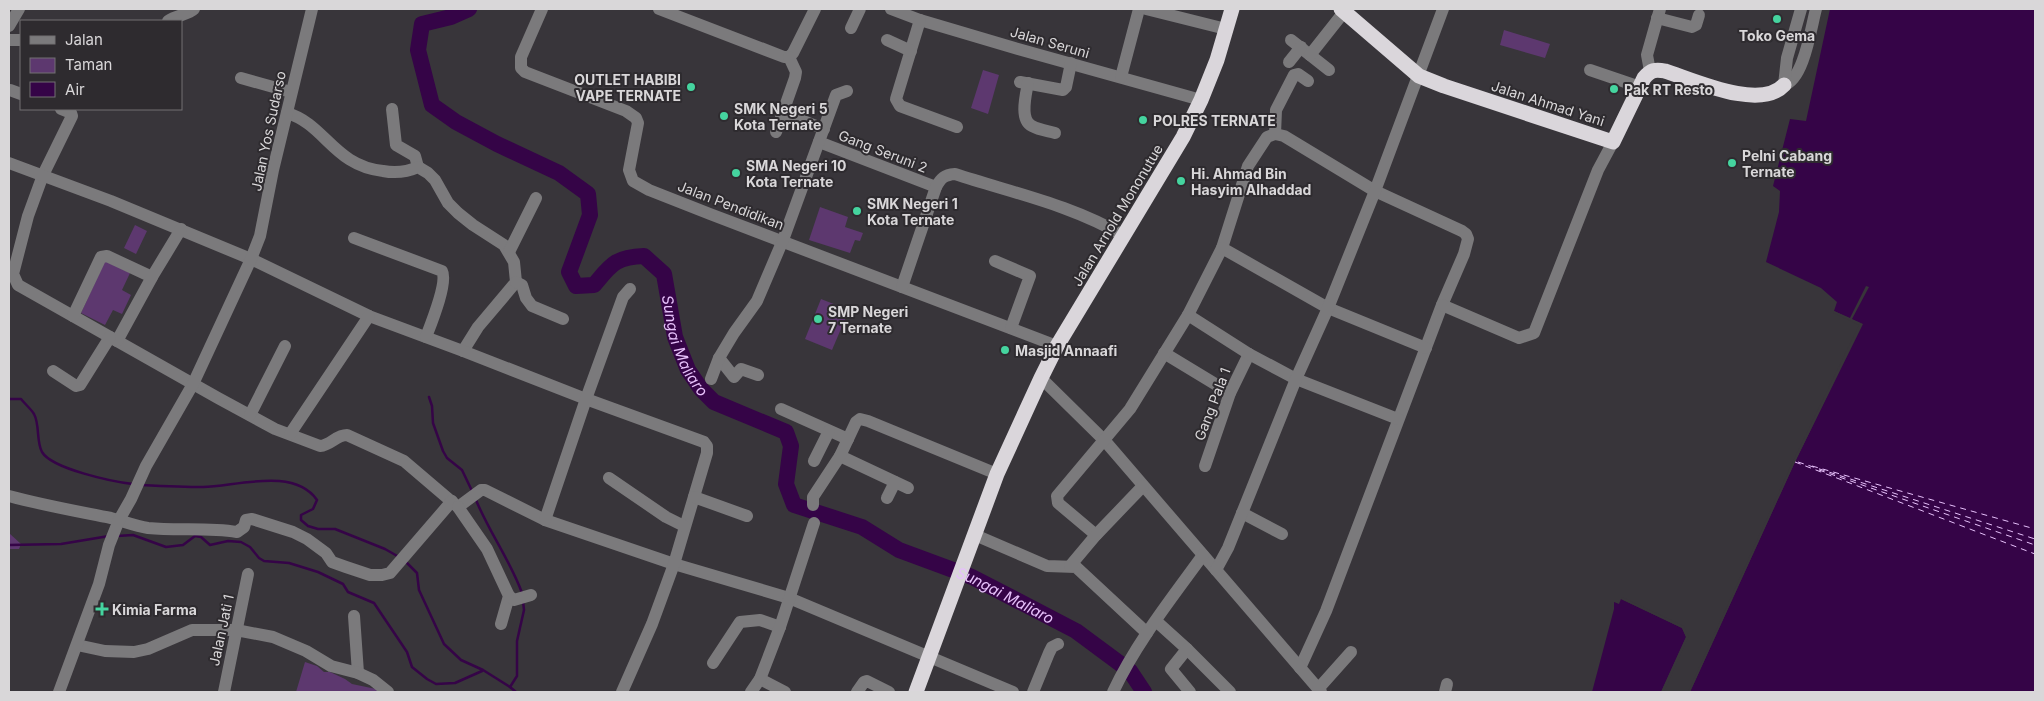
<svg xmlns="http://www.w3.org/2000/svg" width="2044" height="701" viewBox="0 0 2044 701" font-family="Inter,sans-serif">
<rect width="100%" height="100%" fill="#38353a"/>
<g fill="#5d386f">
<path d="M1504,30L1550,44L1545,58L1500,45Z"/>
<path d="M983,70L999,75L988,114L971,108Z"/>
<path d="M820,207L848,217L845,227L863,233L860,241L855,240L850,253L809,240Z"/>
<path d="M135,225L147,231L136,254L124,248Z"/>
<path d="M105,261L130,273L122,290L131,295L122,314L113,310L105,325L81,313Z"/>
<path d="M821,299L849,310L832,350L805,339Z"/>
<path d="M9,533L21,544L19,549H9Z"/>
<path d="M305,662L317,666L324,672H330L345,679L352,684L376,689L378,692H296Z"/>
</g>
<g fill="#350447">
<path d="M1830,9H2035V692H1690L1795,462L1862,324L1834,311L1837,302L1821,288L1766,262L1779,212L1780,191L1773,186L1790,119L1806,121Z"/>
<path d="M1621,599L1682,628L1686,637L1661,692H1592L1614,609V602L1619,604Z"/>
</g>
<g fill="#38353a">
<path d="M1866,286L1869,287L1852,319L1863,324L1795,462L1690,692H1688L1793,461L1859,325L1833,313L1834,311L1850,318Z"/>
<path d="M1622,597L1684,626L1689,636L1664,692H1661L1686,637L1682,628L1621,599Z"/>
</g>
<g fill="none" stroke-linecap="round" stroke-linejoin="round">
<g stroke="#350447" stroke-width="2.5">
<path d="M429,397L432,406L433,423L443,451L447,458L462,470L473,493"/>
<path d="M9,399H21C25,404 31,409 34,414C40,425 36,441 42,452C52,469 114,482 133,484"/>
<path d="M141,485C162,486 183,487 203,487C237,486 294,467 317,500L313,509L301,515V520L308,526L318,529H335L385,549L399,557"/>
<path d="M476,500C489,532 510,560 522,593"/>
<path d="M117,536L133,535L166,547L183,545L195,536L201,537L210,545L228,541L241,542L250,547L259,558L264,561L289,563L318,572L343,584L348,592L374,603L407,652L412,667L427,679L436,684L455,683L482,671"/>
<path d="M9,545L61,544L109,536"/>
<path d="M405,561L417,573L419,590L444,644L461,660L483,670L510,687L516,692"/>
<path d="M510,687L517,676V641L524,610L523,601"/>
</g>
<path stroke="#350447" stroke-width="16" id="s1" d="M469,9L451,17L422,24L418,50L432,105L456,122L497,144L559,173L588,194L590,215L569,272L576,286L594,285C611,265 615,257 644,256L664,274L675,337L688,370L701,389L714,402L786,432L791,446L786,484L794,505L862,527L899,550L972,577L1076,631L1130,671L1144,692"/>
<g stroke="#e7c1fb" stroke-width="1" stroke-dasharray="6 5" stroke-linecap="butt">
<path d="M1795,462L2035,554"/>
<path d="M1798,462L2035,539"/>
<path d="M1812,466L2035,529"/>
<path d="M1819,470L2035,545"/>
</g>
<g stroke="#7b7a7c" stroke-width="12">
<path d="M542,9L521,57V68L525,72L626,111L636,118L638,123L629,170L633,181L649,190L710,214L1057,346"/>
<path d="M659,9L784,57H789L793,53L815,9"/>
<path d="M891,9L920,20L1018,49L1201,100"/>
<path d="M1146,9L1226,29"/>
<path d="M1657,18L1692,27L1696,25L1699,15"/>
<path d="M920,20L896,99L900,106L957,127"/>
<path d="M168,21C176,15 188,15 194,9"/>
<path d="M9,26L19,9"/>
<path d="M851,28L860,9"/>
<path d="M9,40H21"/>
<path d="M887,40L911,51"/>
<path d="M1291,40L1329,70"/>
<path d="M1310,55L1344,12"/>
<path d="M1289,62L1301,47"/>
<path d="M1590,70L1640,87"/>
<path d="M1650,71L1647,55L1660,9"/>
<path d="M1121,77L1139,9"/>
<path d="M241,78L291,92"/>
<path d="M1020,82L1063,90L1066,87L1071,63"/>
<path d="M1028,83C1026,94 1019,120 1032,126C1039,130 1048,131 1055,133"/>
<path d="M1784,85C1804,80 1811,27 1816,9"/>
<path d="M1784,85L1787,58L1801,9"/>
<path d="M10,90L21,94"/>
<path d="M61,109L71,113L72,116L43,175L28,216L13,274L18,285L218,398L275,429L320,446C331,445 336,435 347,435L404,461L458,507L481,490H485L545,520L674,564L789,598L1013,692"/>
<path d="M392,109L396,145L415,156L418,167"/>
<path d="M287,113C325,124 334,166 383,171C394,173 407,172 418,167L428,173L435,180L448,203L458,213L473,225L504,245L514,262L516,282L478,327L463,351"/>
<path d="M783,113L824,129"/>
<path d="M776,132L795,78L796,72L789,57"/>
<path d="M1275,134L1276,110L1294,75L1298,74L1308,81"/>
<path d="M819,142L936,187"/>
<path d="M9,163L111,201L251,259L369,316L463,351L586,399L704,442L707,446V453L674,564L652,624L622,692"/>
<path d="M354,238L442,271C448,282 431,324 426,337"/>
<path d="M1222,248L1248,166L1267,137L1275,134L1284,136L1375,191L1462,231L1466,234L1468,239L1464,254L1442,305L1326,611L1300,668"/>
<path d="M509,252L536,198"/>
<path d="M995,261L1030,276L1011,328"/>
<path d="M516,282L522,285L526,298L532,306L563,319"/>
<path d="M902,287L936,187C941,178 944,175 955,174C1013,193 1072,205 1124,236"/>
<path d="M1442,305L1519,338L1534,333L1598,170L1613,142"/>
<path d="M1188,315L1222,248L1328,308L1426,348"/>
<path d="M73,316L101,257L107,256L152,277"/>
<path d="M117,341L152,277L181,229"/>
<path d="M1164,353L1230,393"/>
<path d="M719,358L734,377L741,369L758,375"/>
<path d="M53,371L76,386L80,385L110,337"/>
<path d="M1041,378L1105,441L1321,692"/>
<path d="M711,379L719,358L734,333L757,301L783,240L836,95L847,91"/>
<path d="M781,409L848,439"/>
<path d="M250,415L285,346"/>
<path d="M290,434L369,316"/>
<path d="M840,456L908,488"/>
<path d="M814,461L829,431"/>
<path d="M1205,466L1230,393L1249,354"/>
<path d="M609,478L666,517L684,526"/>
<path d="M9,496C42,505 76,511 111,518C123,521 135,526 148,528C178,531 207,527 237,532L244,527L246,520L252,519L293,532L307,539L326,553L332,562L346,567L370,575H382L390,573L452,501"/>
<path d="M694,497L747,516"/>
<path d="M887,498L895,482"/>
<path d="M813,505V497L840,456L856,422L860,419L868,421L997,474"/>
<path d="M458,507L487,549L509,596L501,624"/>
<path d="M1242,513L1282,534"/>
<path d="M545,520L586,399L623,297L630,289"/>
<path d="M975,535L1047,566L1076,567L1147,633"/>
<path d="M1096,535L1058,503L1057,496L1130,409L1188,315L1249,354L1296,379L1398,419"/>
<path d="M1070,566L1096,535L1143,486"/>
<path d="M1216,570L1228,548L1296,379L1328,308L1375,191L1443,9"/>
<path d="M509,596L514,600L531,595"/>
<path d="M354,616L358,673"/>
<path d="M1156,621L1187,649L1230,692"/>
<path d="M77,645L105,651L134,652L148,649L192,630H236L273,637L306,651L331,666L358,673L373,680L388,692"/>
<path d="M1187,649L1171,669L1190,692"/>
<path d="M713,663L740,622L760,620L780,627"/>
<path d="M760,679L785,692"/>
<path d="M1318,689L1351,652"/>
<path d="M59,692L99,584L109,545L119,520L131,499L146,466L193,384L251,259L260,236L273,170L312,9"/>
<path d="M224,692L248,574"/>
<path d="M751,692L760,679L780,627L814,523"/>
<path d="M857,692L864,682L867,681L889,692"/>
<path d="M1033,692L1049,653L1052,647L1058,644"/>
<path d="M1113,692C1136,643 1171,599 1203,555"/>
<path d="M1445,692L1447,684"/>
</g>
<g stroke="#dad6db" stroke-width="15">
<path d="M1341,9L1419,76L1444,86L1613,142L1644,78C1651,70 1655,69 1665,71C1693,80 1760,111 1784,85"/>
<path d="M916,692L997,474L1041,378L1057,346L1183,137L1201,100L1217,60L1232,9"/>
</g>
</g>
<g fill="#45d49f" stroke="#2e2b2f" stroke-width="2">
<circle cx="1777" cy="19" r="5"/>
<circle cx="691" cy="87" r="5"/>
<circle cx="1614" cy="89" r="5"/>
<circle cx="724" cy="116" r="5"/>
<circle cx="1143" cy="120" r="5"/>
<circle cx="1732" cy="163" r="5"/>
<circle cx="736" cy="173" r="5"/>
<circle cx="1181" cy="181" r="5"/>
<circle cx="857" cy="211" r="5"/>
<circle cx="818" cy="319" r="5"/>
<circle cx="1005" cy="350" r="5"/>
<path d="M99.5 601.5h5v5h5v5h-5v5h-5v-5h-5v-5h5z"/>
</g>
<g text-anchor="middle" dominant-baseline="central" stroke-width="4" stroke-linejoin="round" paint-order="stroke">
<g font-size="14" font-weight="bold" fill="#d9d7d9" stroke="#2e2b2f" text-anchor="start">
<text x="1777" y="35" text-anchor="middle">Toko Gema</text>
<text x="681" y="79" text-anchor="end">OUTLET HABIBI<tspan x="681" dy="16">VAPE TERNATE</tspan></text>
<text x="1624" y="89">Pak RT Resto</text>
<text x="734" y="108">SMK Negeri 5<tspan x="734" dy="16">Kota Ternate</tspan></text>
<text x="1153" y="120">POLRES TERNATE</text>
<text x="1742" y="155">Pelni Cabang<tspan x="1742" dy="16">Ternate</tspan></text>
<text x="746" y="165">SMA Negeri 10<tspan x="746" dy="16">Kota Ternate</tspan></text>
<text x="1191" y="173">Hi. Ahmad Bin<tspan x="1191" dy="16">Hasyim Alhaddad</tspan></text>
<text x="867" y="203">SMK Negeri 1<tspan x="867" dy="16">Kota Ternate</tspan></text>
<text x="828" y="311">SMP Negeri<tspan x="828" dy="16">7 Ternate</tspan></text>
<text x="1015" y="350">Masjid Annaafi</text>
<text x="112" y="609">Kimia Farma</text>
</g>
<g font-size="14" fill="#d9d7d9" stroke="#2e2b2f">
<text transform="translate(1050 42) rotate(16)">Jalan Seruni</text>
<text transform="translate(1548 103) rotate(18)">Jalan Ahmad Yani</text>
<text transform="translate(268 131) rotate(-78)">Jalan Yos Sudarso</text>
<text transform="translate(883 151) rotate(21)">Gang Seruni 2</text>
<text transform="translate(731 205) rotate(21)">Jalan Pendidikan</text>
<text transform="translate(1117 215) rotate(-59)">Jalan Arnold Mononutue</text>
<text transform="translate(1212 404) rotate(-69)">Gang Pala 1</text>
<text transform="translate(221 630) rotate(-78)">Jalan Jati 1</text>
</g>
<g font-size="15" font-style="italic" fill="#e7c1fb" stroke="#2e2b2f">
<text stroke="none"><textPath href="#s1" startOffset="591">Sungai Maliaro</textPath></text>
<text stroke="none"><textPath href="#s1" startOffset="1041">Sungai Maliaro</textPath></text>
</g>
</g>
<rect width="2044" height="701" fill="none" stroke="#d9d7d9" stroke-width="20"/>
<rect x="20" y="20" width="162" height="90" fill="#2e2b2f" stroke="#727073"/>
<rect x="30" y="36" width="25" height="8" fill="#7b7a7c" stroke="#727073"/>
<text x="65" y="45" font-size="15" fill="#d9d7d9">Jalan</text>
<rect x="30" y="58" width="25" height="15" fill="#5d386f" stroke="#727073"/>
<text x="65" y="70" font-size="15" fill="#d9d7d9">Taman</text>
<rect x="30" y="82" width="25" height="15" fill="#350447" stroke="#727073"/>
<text x="65" y="95" font-size="15" fill="#d9d7d9">Air</text>
</svg>
